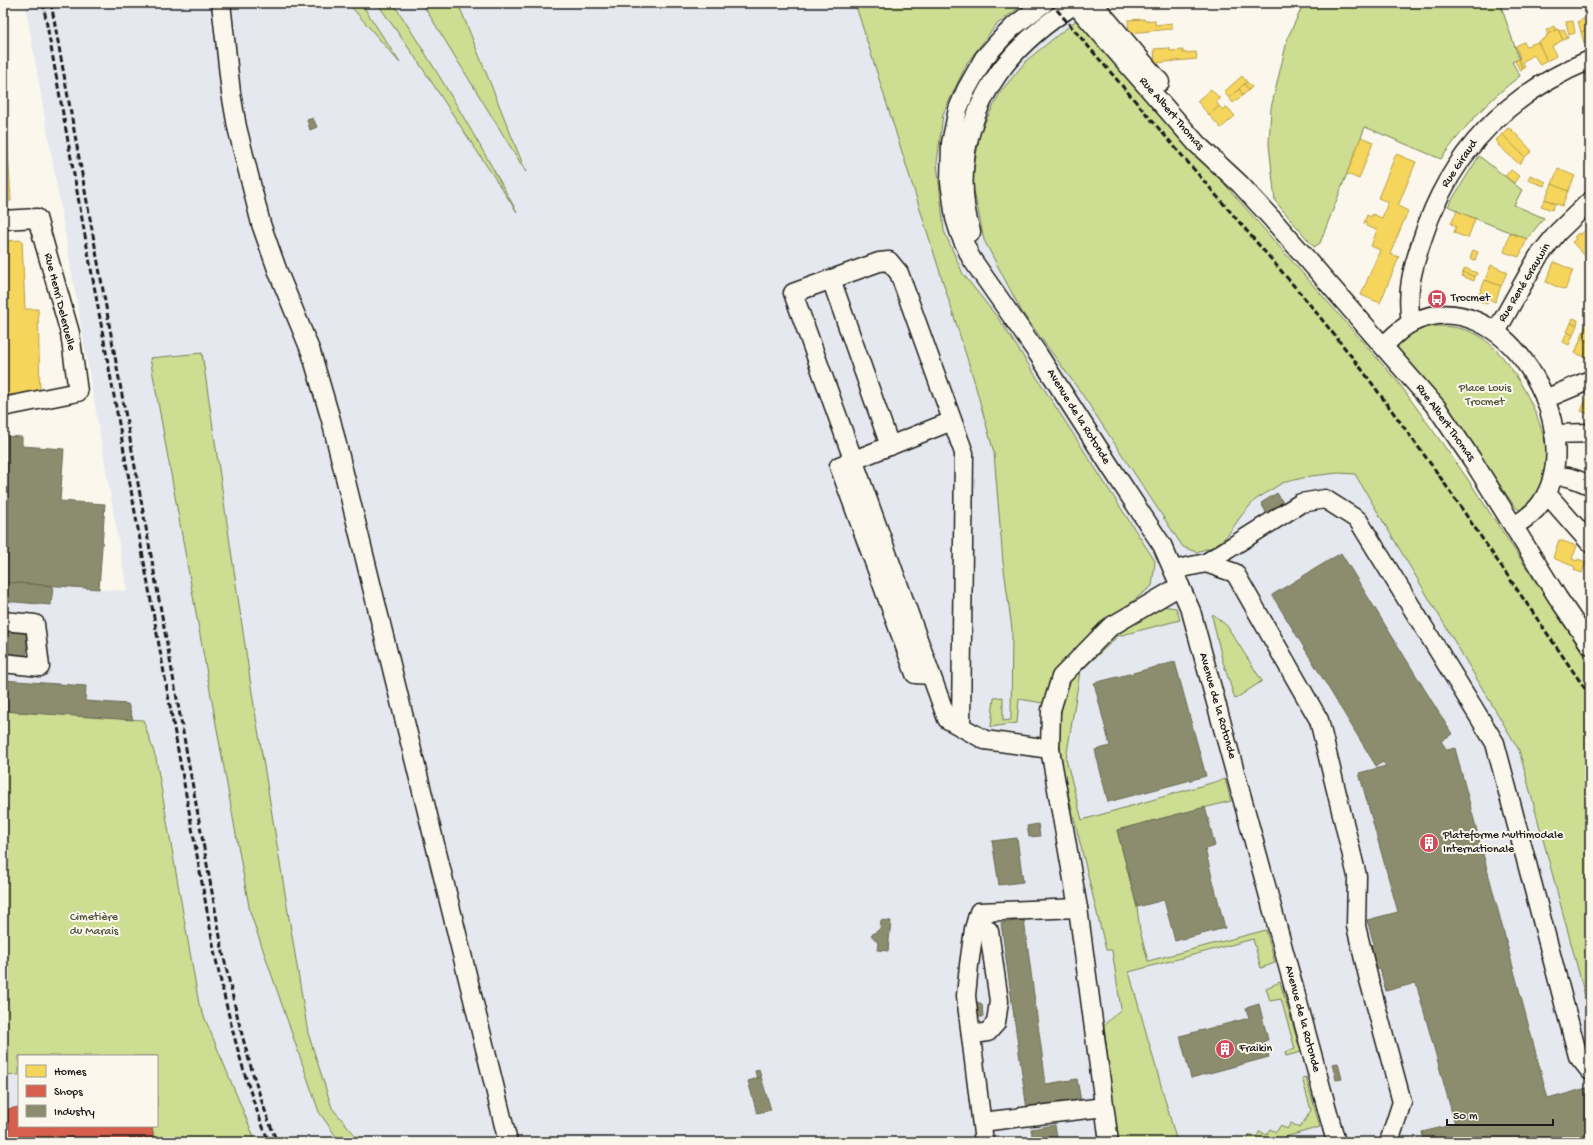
<svg xmlns="http://www.w3.org/2000/svg" width="1593" height="1145" viewBox="0 0 1593 1145" font-family="'Gochi Hand',sans-serif">
<rect width="100%" height="100%" fill="#fbf7ec"/>
<filter id="ink" filterUnits="userSpaceOnUse"><feTurbulence type="fractalNoise" baseFrequency=".025" numOctaves="2"/><feDisplacementMap in="SourceGraphic" scale="8" xChannelSelector="R" yChannelSelector="G"/><feConvolveMatrix kernelMatrix="1 2 1 2 8 2 1 2 1" color-interpolation-filters="sRGB"/></filter>
<g filter="url(#ink)">
<path fill="#e5e9ef" fill-rule="evenodd" d="M25,3H1066L1398,382L1467,478L1590,664V1142H3V1023L199,1003L157,758L143,720L3,711V582L127,591ZM19,1056H157V1126H19Z"/>
<g fill="#cdde92" stroke="#747d57">
<path d="M348,3H361L400,63Z"/>
<path d="M377,3H393C438,71 478,141 517,212L417,60Z"/>
<path d="M422,3H458L526,172Z"/>
<path d="M855,3H1025L996,25L967,63L943,114L937,163L944,231L963,274L1001,322L1155,561L1152,586L1101,626L1058,673L1043,703L1019,699L1017,723L991,727L994,698L1003,697V721L1011,720L1012,629L1003,562L994,453L973,377Z"/>
<path d="M1304,3H1500L1519,59L1512,62L1520,76C1489,99 1464,127 1441,159L1365,127L1320,243L1314,247L1275,201L1269,144L1271,108L1288,37Z"/>
<path d="M1079,18L1398,382L1467,478L1590,664V1014L1519,750L1355,474L1338,473L1311,476L1282,483L1255,500L1241,516L1227,536L1213,547L1196,552L1183,547L1082,394L1022,312L984,240L972,181L980,132L1001,91L1027,60Z"/>
<path d="M1479,156L1522,190L1514,205L1544,218L1527,239L1464,214L1448,206Z"/>
<path d="M1436,326C1451,326 1464,328 1478,335C1510,353 1549,425 1547,463C1546,478 1535,498 1524,509L1520,510L1515,507L1460,426L1439,397L1397,349C1403,331 1420,329 1436,326Z"/>
<path d="M202,353L252,693L308,1033L332,1108L361,1142H340L319,1112L250,912L150,358Z"/>
<path d="M1161,606L1176,608L1180,620L1118,636L1080,672L1066,759L1082,820L1225,779L1231,801L1117,830L1137,907L1140,931L1148,961L1266,930L1275,963L1261,968L1253,939L1129,972L1177,1142H1117L1104,1025L1121,1009L1112,950H1106L1065,781L1060,749V717L1065,692L1076,669L1116,632Z"/>
<path d="M1213,614L1227,626L1262,681L1235,699L1222,659L1212,616Z"/>
<path d="M3,711L143,720L156,758L199,1004L256,1142H154L152,1126H157V1056H19V1075L3,1076Z"/>
<path d="M1280,982L1301,1052L1286,1056L1285,1052L1295,1049L1281,999L1270,1001L1266,988Z"/>
<path d="M1306,1077L1320,1127L1268,1142H1239L1247,1140L1250,1134L1256,1137L1260,1131L1266,1135L1270,1129L1276,1132L1281,1125L1287,1129L1291,1123L1300,1128L1311,1110L1302,1078Z"/>
</g>
<g fill="#f6d55c" stroke="#b59e49">
<path d="M1590,17V29L1581,32L1578,21Z"/>
<path d="M1144,19V21L1155,20V25L1172,23V29L1129,33L1128,20Z"/>
<path d="M1573,21L1575,33L1569,35L1566,22Z"/>
<path d="M1554,26L1556,30L1548,34L1546,30Z"/>
<path d="M1558,29L1563,40L1552,46L1556,56L1547,61L1538,42L1547,37L1546,35Z"/>
<path d="M1564,29L1568,38L1563,40L1559,31Z"/>
<path d="M1590,29V41L1584,43L1581,32Z"/>
<path d="M1524,42L1526,46L1538,42L1547,61L1540,65L1534,55L1522,62L1525,67L1522,69L1519,59L1520,58L1516,46Z"/>
<path d="M1170,48V51L1183,50V53L1196,52L1197,59L1155,63L1154,49Z"/>
<path d="M1519,59L1522,69L1520,70L1515,61Z"/>
<path d="M1242,76L1247,82L1229,98L1224,92Z"/>
<path d="M1247,82L1252,87L1249,90L1244,84Z"/>
<path d="M1244,84L1249,90L1243,95L1239,89Z"/>
<path d="M1211,89L1220,99L1216,102L1219,106L1209,115L1197,101Z"/>
<path d="M1239,89L1243,95L1233,103L1229,98Z"/>
<path d="M1219,106L1223,110L1227,107L1235,116L1221,128L1209,115Z"/>
<path d="M1508,128L1512,130L1532,151L1525,157L1502,134Z"/>
<path d="M3,133H7L11,201H3Z"/>
<path d="M1502,134L1525,157L1519,164L1498,145L1499,144L1495,141Z"/>
<path d="M1361,137L1373,142L1359,179L1347,174Z"/>
<path d="M1396,154L1416,162L1398,206L1408,211L1390,254L1399,257L1380,303L1361,295L1380,250L1371,246L1377,230L1366,226L1367,224L1364,223L1367,215L1371,217L1372,214L1382,218L1388,202L1378,198Z"/>
<path d="M1558,169L1575,176L1568,191L1552,184Z"/>
<path d="M1511,170L1519,176L1514,183L1505,176Z"/>
<path d="M1530,175L1546,182L1544,186L1528,180Z"/>
<path d="M1552,184L1568,191L1562,206L1545,199Z"/>
<path d="M1545,199L1555,204L1552,210L1541,206Z"/>
<path d="M1457,211L1475,219L1468,238L1454,233L1456,226L1451,224Z"/>
<path d="M1590,222V255L1587,258L1572,242L1576,239L1574,237L1576,235L1579,233L1580,235L1590,226L1588,224Z"/>
<path d="M1510,233L1527,239L1519,257L1504,252Z"/>
<path d="M22,240L25,309H38L40,393L3,395V241Z"/>
<path d="M1473,250L1478,252L1475,260L1470,258Z"/>
<path d="M1554,262L1573,270L1565,290L1546,282Z"/>
<path d="M1491,265L1507,272L1501,286L1485,280Z"/>
<path d="M1465,268L1477,273L1475,277L1463,272Z"/>
<path d="M1463,272L1475,277L1474,281L1462,276Z"/>
<path d="M1485,280L1501,286L1495,302L1489,299L1487,304L1477,300Z"/>
<path d="M1573,318L1578,320L1577,325L1571,323Z"/>
<path d="M1587,322L1590,324V342L1581,338Z"/>
<path d="M1571,323L1577,325L1573,335L1567,332Z"/>
<path d="M1567,332L1573,335L1569,345L1563,342Z"/>
<path d="M1581,338L1590,342V359L1575,353Z"/>
<path d="M1589,393L1590,394V415L1581,411Z"/>
<path d="M1559,540L1577,546L1572,559L1577,561L1578,559L1586,562L1582,573L1574,570L1575,567L1553,558Z"/>
</g>
<path fill="#d6604d" stroke="#9e4c3e" d="M19,1107V1126H152L154,1142H3V1110Z"/>
<g fill="#8c8c6e" stroke="#6a6a55">
<path d="M313,118L317,127L310,130L307,120Z"/>
<path d="M3,436L22,437V446L64,449L60,501L105,504L99,589L3,582Z"/>
<path d="M1277,493L1285,506L1268,516L1261,503Z"/>
<path d="M1341,553L1452,734L1441,741L1447,750L1455,748L1548,1099L1590,1087V1142H1424L1422,1132L1455,1124L1416,983L1386,991L1380,969L1374,970L1368,946L1374,944L1367,920L1398,912L1359,773L1386,766L1383,762L1376,766L1272,595Z"/>
<path d="M3,582L53,586L51,605L3,601Z"/>
<path d="M3,631L28,633L26,659L3,657Z"/>
<path d="M1175,662L1206,776L1108,802L1095,750L1110,746L1094,683Z"/>
<path d="M3,680L86,686L85,701L128,704L133,720L3,711Z"/>
<path d="M1205,807L1215,846L1205,849L1225,928L1175,941L1164,900L1137,907L1117,830Z"/>
<path d="M1038,824L1040,836L1029,837L1027,826Z"/>
<path d="M1017,838L1023,882L999,885L992,841Z"/>
<path d="M881,920L891,921L888,951L877,950L878,943L871,935L880,929Z"/>
<path d="M1024,920L1046,1084L1077,1079L1081,1101L1027,1110L1001,923Z"/>
<path d="M975,1001L982,1004L983,1017H977Z"/>
<path d="M1259,1004L1268,1040L1264,1041L1269,1057L1191,1078L1180,1036L1249,1018L1246,1008Z"/>
<path d="M1338,1063L1342,1079L1336,1080L1332,1064Z"/>
<path d="M759,1069L761,1077L757,1079L755,1071Z"/>
<path d="M761,1077L771,1110L757,1113L748,1081Z"/>
<path d="M1055,1125L1058,1142H1033L1031,1129Z"/>
</g>
<g fill="none" stroke-linecap="round" stroke-linejoin="round">
<g stroke="#1c1c1c" stroke-width="21">
<g id="minor">
<path d="M221,3L231,93L237,127L261,224L278,272L311,352L331,420L508,1142"/>
<path d="M1044,3L1014,26L1001,39L984,58L966,90L958,109L951,143L950,182L955,218L960,234L971,258L1038,354L1110,466L1162,545L1191,611L1336,1142"/>
<path d="M1074,3L1197,144L1240,184L1273,220L1437,408L1473,461L1558,598L1590,645"/>
<path d="M1093,3L1160,82"/>
<path d="M3,220L37,218L70,333L78,392L3,407"/>
<path d="M971,232C963,206 962,177 966,151C979,82 1020,39 1077,3"/>
<path d="M831,279L890,446"/>
<path d="M1411,323C1406,291 1412,270 1422,240C1449,154 1507,94 1590,60"/>
<path d="M1496,332L1538,257L1558,232L1590,201"/>
<path d="M1383,346C1392,338 1401,328 1411,323C1503,277 1591,430 1541,503C1534,513 1524,520 1514,526"/>
<path d="M1545,399L1590,380"/>
<path d="M1554,434L1590,433"/>
<path d="M1552,479C1564,472 1578,481 1590,485"/>
<path d="M1547,494L1590,543"/>
<path d="M1206,563L1235,573L1319,720L1357,876L1356,926L1369,980L1402,1102L1389,1142"/>
<path d="M1173,570L1206,563L1301,503L1325,499L1358,520L1495,743L1578,1056L1590,1071"/>
<path d="M3,621L35,624L40,667L3,663"/>
<path d="M931,675L915,674L839,466L952,421"/>
<path d="M961,727L964,453L899,273L889,261L879,262L793,293L947,719L985,740L1050,749"/>
<path d="M971,1035L988,1032L996,1023L999,1001L989,931L977,919"/>
<path d="M982,1122L1104,1107"/>
<path d="M984,1142L966,996L969,965L974,929L979,912L1078,908"/>
<path d="M1109,1142L1078,908L1050,749L1051,710L1061,677L1110,627L1180,586"/>
</g>
</g>
<use href="#minor" stroke="#fbf7ec" stroke-width="18"/>
<g stroke="#1c1c1c" stroke-width="3" stroke-dasharray="6 3" stroke-linecap="butt">
<path d="M43,3L215,955C229,1019 244,1082 269,1142"/>
<path d="M51,3L223,953C237,1018 252,1081 277,1142"/>
<path d="M1051,3L1307,301L1360,367L1438,474L1590,696"/>
</g>
</g>
</g>
<defs>
<g id="bus-disc" transform="scale(1)"><circle r="9.5" fill="#d1495b" stroke="#fbf7ec"/><path d="M-5-6H5V4H4V6H2V4H-2V6H-4V4H-5ZM-3.5-4V0h7V-4ZM-3.5 1.2v1.5H-2V1.2ZM2 1.2v1.5H3.5V1.2Z" fill="#fff"/></g>
<g id="building-disc" transform="scale(1)"><circle r="9.5" fill="#d1495b" stroke="#fbf7ec"/><path d="M-4-6H4V6H1V3H-1V6H-4ZM-2.5-4.3h1.7v1.8h-1.7ZM.8-4.3h1.7v1.8H.8ZM-2.5-1h1.7V.8h-1.7ZM.8-1h1.7V.8H.8Z" fill="#fff"/></g>
</defs>
<g fill-rule="evenodd">
<use href="#bus-disc" x="1437" y="299"/>
<use href="#building-disc" x="1429" y="843"/>
<use href="#building-disc" x="1225" y="1049"/>
</g>
<g text-anchor="middle" dominant-baseline="central" stroke-width="4" stroke-linejoin="round" paint-order="stroke">
<g font-size="12" fill="#1c1c1c" stroke="#fbf7ec">
<text transform="translate(1171 114) rotate(49)">Rue Albert Thomas</text>
<text transform="translate(1460 164) rotate(-56)">Rue Giraud</text>
<text transform="translate(1525 283) rotate(-59)">Rue René Grauwin</text>
<text transform="translate(59 302) rotate(76)">Rue Henri Deleruelle</text>
<text transform="translate(1078 417) rotate(58)">Avenue de la Rotonde</text>
<text transform="translate(1445 423) rotate(54)">Rue Albert Thomas</text>
<text transform="translate(1217 706) rotate(74)">Avenue de la Rotonde</text>
<text transform="translate(1302 1019) rotate(75)">Avenue de la Rotonde</text>
</g>
<g font-size="12" fill="#1c1c1c" stroke="#fbf7ec" text-anchor="start">
<text x="1451" y="299">Trocmet</text>
<text x="1443" y="836">Plateforme Multimodale<tspan x="1443" dy="14">Internationale</tspan></text>
<text x="1239" y="1049">Fraikin</text>
</g>
<g font-size="12" fill="#51563f" stroke="#fbf7ec">
<text x="1485" y="389">Place Louis<tspan x="1485" dy="14">Trocmet</tspan></text>
<text x="94" y="918">Cimetière<tspan x="94" dy="14">du Marais</tspan></text>
</g>
</g>
<rect width="1593" height="1145" fill="none" stroke="#fbf7ec" stroke-width="16"/>
<rect x="8" y="8" width="1577" height="1129" fill="none" stroke="#1c1c1c" stroke-width="1.5" filter="url(#ink)"/>
<rect x="18" y="1055" width="140" height="72" fill="#fbf7ec" stroke="#a29f99"/>
<rect x="26" y="1065" width="20" height="12" fill="#f6d55c" stroke="#a29f99"/>
<text x="54" y="1075" font-size="12" fill="#1c1c1c">Homes</text>
<rect x="26" y="1085" width="20" height="12" fill="#d6604d" stroke="#a29f99"/>
<text x="54" y="1095" font-size="12" fill="#1c1c1c">Shops</text>
<rect x="26" y="1105" width="20" height="12" fill="#8c8c6e" stroke="#a29f99"/>
<text x="54" y="1115" font-size="12" fill="#1c1c1c">Industry</text>
<path d="M1447 1119v6h106v-6" fill="none" stroke="#1c1c1c" stroke-width="2"/>
<text x="1453" y="1119" font-size="12" fill="#1c1c1c" stroke="#fbf7ec" stroke-width="3" paint-order="stroke">50 m</text>
</svg>
